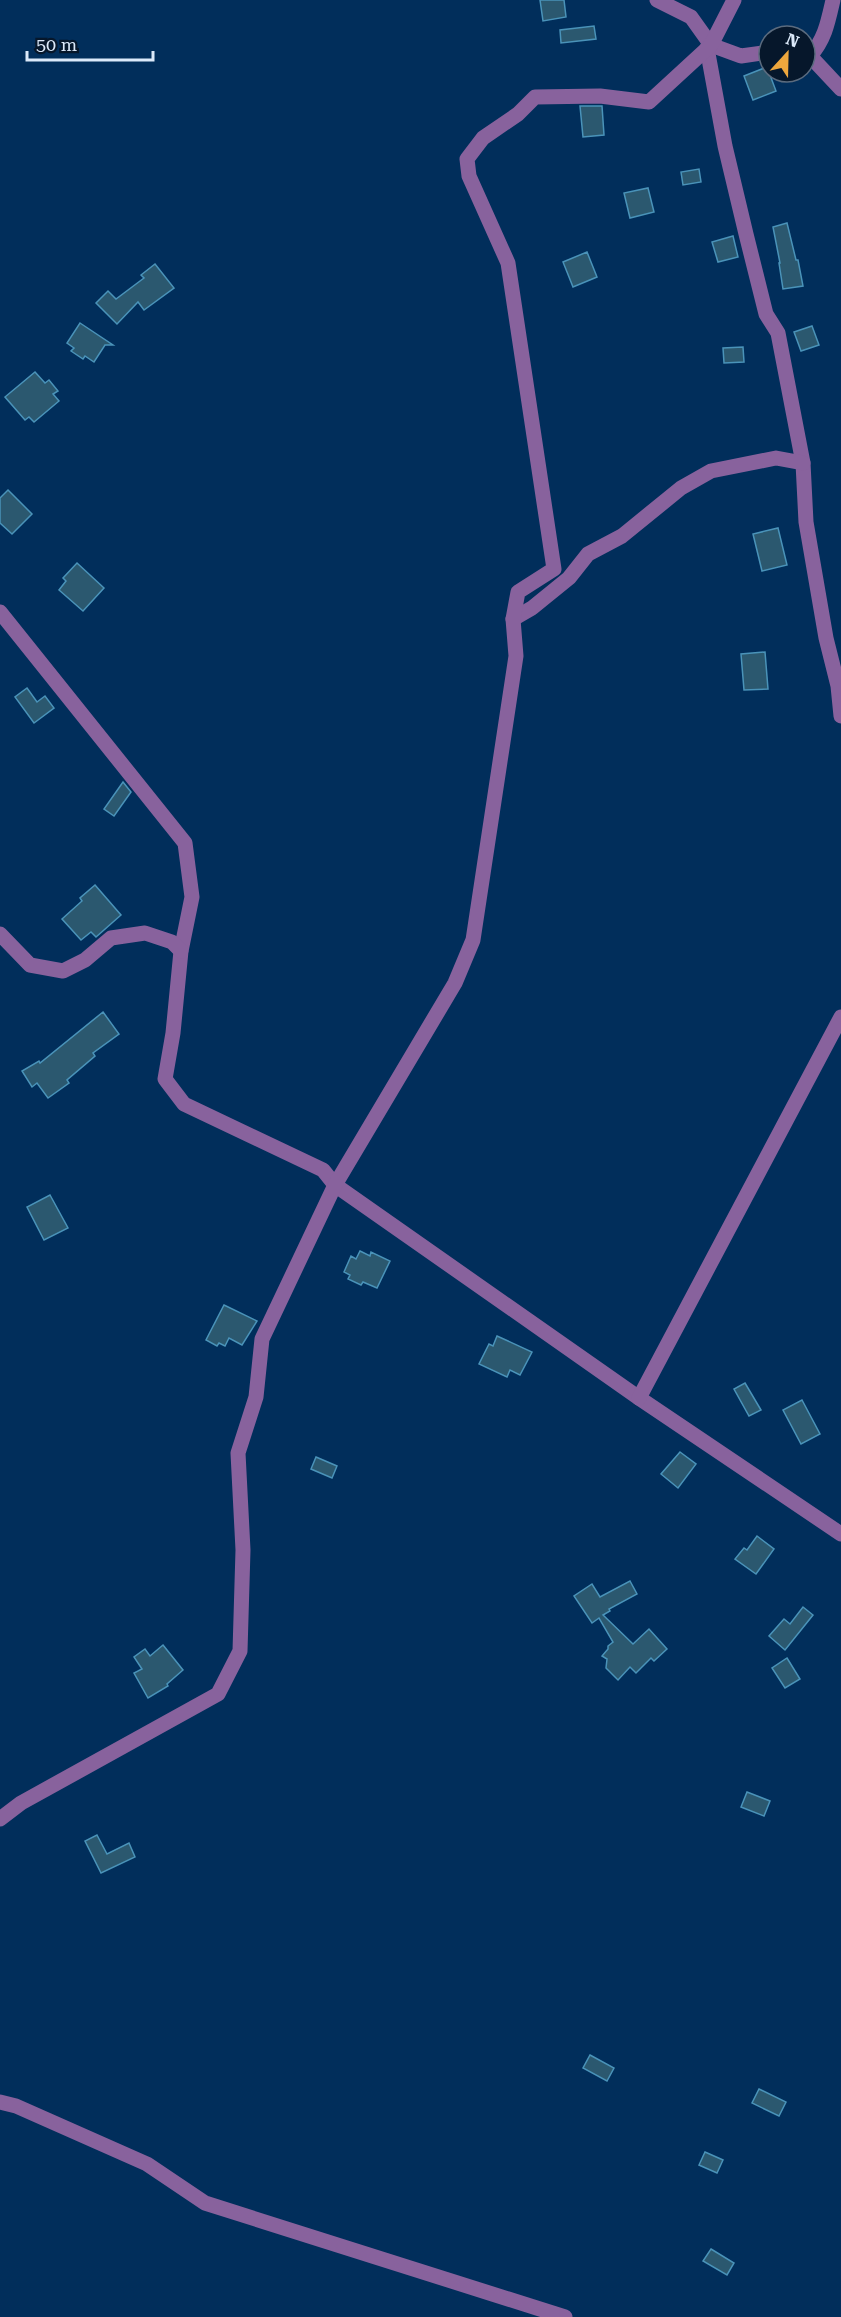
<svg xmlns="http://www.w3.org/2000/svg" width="841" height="2317" viewBox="0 0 841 2317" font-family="'Roboto Serif',serif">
<rect width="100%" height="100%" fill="#012e5b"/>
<g fill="#2b586f" stroke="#4a93b9" stroke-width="1.5">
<path d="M540,0H564L566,17L543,21Z"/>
<path d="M594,26L596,39L561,43L560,30Z"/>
<path d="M767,67L776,91L753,100L744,76Z"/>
<path d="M580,106H602L604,135L583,137Z"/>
<path d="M699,169L701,182L683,185L681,172Z"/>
<path d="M648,188L654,212L630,218L624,193Z"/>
<path d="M787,223L796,260H798L803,286L783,289L779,263H780L773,227Z"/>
<path d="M733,236L738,257L718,262L712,242Z"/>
<path d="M587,252L597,277L573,287L563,262Z"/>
<path d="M155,264L174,288L144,310L138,302L117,324L96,303L108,291L116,299L144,278L141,275Z"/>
<path d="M80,323L113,345H105L94,362L85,356L83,359L71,351L74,348L67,343Z"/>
<path d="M812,326L819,345L801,351L794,332Z"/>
<path d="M743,347L744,362L724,363L723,348Z"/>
<path d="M35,372L45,383L49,380L58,391L53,394L59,401L34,422L29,417L25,420L5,397Z"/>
<path d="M8,490L32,514L12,534L0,523V498Z"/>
<path d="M778,528L787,565L762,571L753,534Z"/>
<path d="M77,563L104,588L83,611L59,590L66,581L63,578Z"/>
<path d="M765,652L768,689L744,690L741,654Z"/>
<path d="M27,688L37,702L45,696L54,708L34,723L15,697Z"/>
<path d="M123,782L131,792L114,816L104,809Z"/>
<path d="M95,885L121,915L96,937L91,932L81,940L62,919L82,901L80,898Z"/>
<path d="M103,1012L119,1034L93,1053L95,1056L67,1080L69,1083L48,1098L37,1083L32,1087L22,1071L39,1061L40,1063Z"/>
<path d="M50,1195L68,1228L44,1240L27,1207Z"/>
<path d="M360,1251L370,1256L371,1252L390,1261L377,1288L363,1282L361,1285L348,1279L350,1275L344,1272L351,1256L356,1259Z"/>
<path d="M224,1305L257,1321L242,1345L229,1338L225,1346L219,1343L217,1346L206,1340Z"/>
<path d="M497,1336L532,1352L520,1375L510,1370L507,1377L479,1364L489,1344L493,1346Z"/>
<path d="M745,1383L761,1410L749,1416L734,1389Z"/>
<path d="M802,1400L820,1434L801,1444L783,1410Z"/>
<path d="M680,1452L696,1464L678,1488L661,1474Z"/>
<path d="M316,1457L337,1466L332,1478L311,1469Z"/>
<path d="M757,1536L774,1549L756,1574L735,1559L744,1548L747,1550Z"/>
<path d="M630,1581L637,1594L609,1609L610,1611L603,1615L633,1644L649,1629L667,1649L654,1661L651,1658L636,1673L630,1667L618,1680L606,1668L607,1659L602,1656L608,1649V1646L613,1642L599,1618L592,1623L574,1596L592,1584L600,1597Z"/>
<path d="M803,1607L813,1615L785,1650L769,1636L784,1619L790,1624Z"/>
<path d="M163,1645L183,1670L167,1684L168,1686L148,1698L134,1673L142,1669L134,1657L145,1649L150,1656Z"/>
<path d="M787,1658L800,1679L785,1688L772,1668Z"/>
<path d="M747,1792L770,1801L764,1816L741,1807Z"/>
<path d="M97,1835L107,1854L129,1843L135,1857L101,1873L85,1841Z"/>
<path d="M590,2055L614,2068L607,2081L583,2068Z"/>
<path d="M759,2089L786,2102L779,2116L752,2103Z"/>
<path d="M705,2152L723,2160L717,2173L699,2165Z"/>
<path d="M711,2249L734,2263L727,2275L703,2261Z"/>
</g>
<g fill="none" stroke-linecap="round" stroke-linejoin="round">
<g stroke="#88629d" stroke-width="15">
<path d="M657,0L691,17L711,45L741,56L769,52"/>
<path d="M707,48L725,146L746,234L766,314L778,333L803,463L806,522L826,638L838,686L841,716"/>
<path d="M805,55L810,56C825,39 828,22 833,0"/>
<path d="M810,56L841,89"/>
<path d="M0,612L185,843L192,897L181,951L173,1033L165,1079L184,1104L323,1170L335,1185L639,1398L841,1534"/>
<path d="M513,619L532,608L569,578L588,554L622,536L681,488L711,471L776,458L803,463"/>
<path d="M0,934L30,965L63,971L85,960L111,938L145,933L172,942L181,951"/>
<path d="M639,1398L841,1017"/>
<path d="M0,1819L21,1803L218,1694L240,1651L243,1550L238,1453L256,1397L262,1339L335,1185L455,983L473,940L516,656L513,619L518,592L554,569L508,263L469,176L467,159L483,138L518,114L535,97L600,96L649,102L711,45L734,0"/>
<path d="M0,2102L16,2106L147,2164L205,2203L565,2317"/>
</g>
</g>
<g transform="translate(787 54) rotate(22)"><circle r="28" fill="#06172b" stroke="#5b6b7e" stroke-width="1.5"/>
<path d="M0-4.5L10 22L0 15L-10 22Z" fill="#eea73d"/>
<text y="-9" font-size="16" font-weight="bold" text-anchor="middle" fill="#dbe9fa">N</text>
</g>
<path d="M27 51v9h126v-9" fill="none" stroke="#dbe9fa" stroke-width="3"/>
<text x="36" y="51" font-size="18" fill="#dbe9fa" stroke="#06172b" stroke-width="4.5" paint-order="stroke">50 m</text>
</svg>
